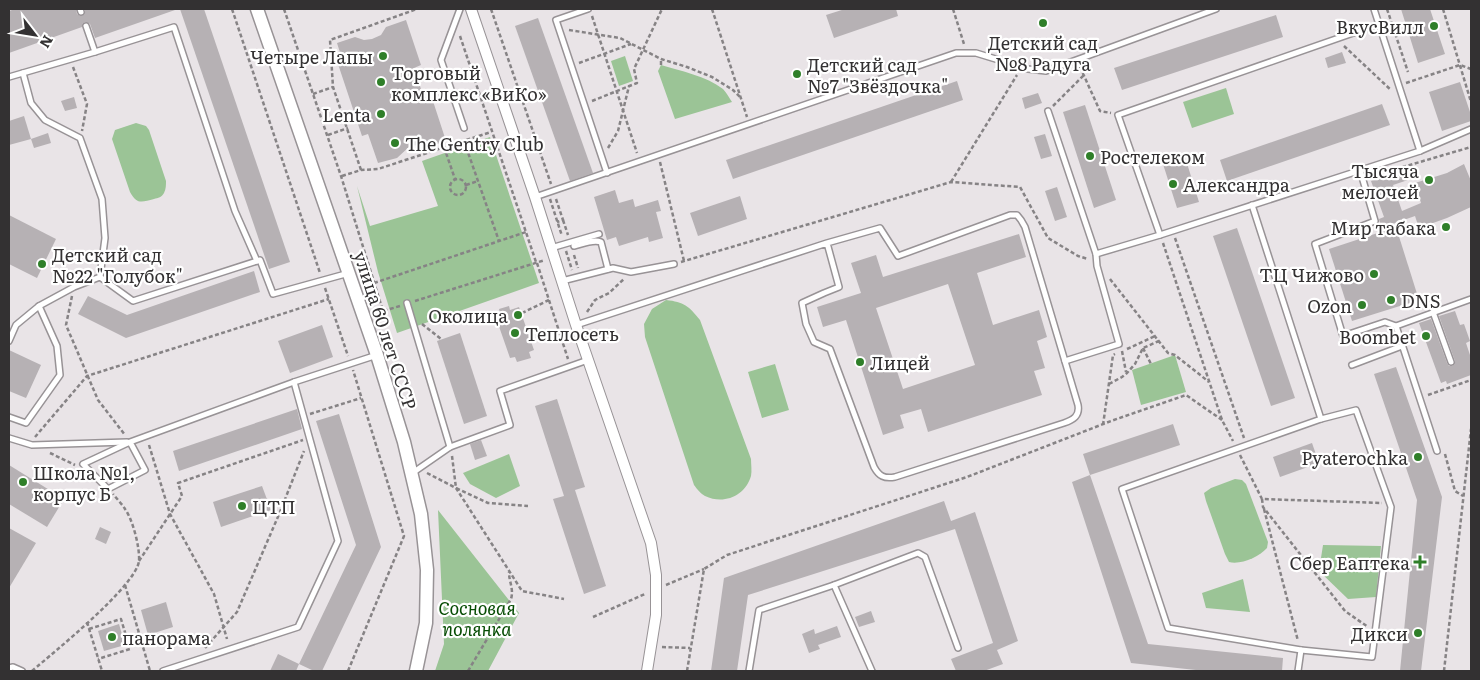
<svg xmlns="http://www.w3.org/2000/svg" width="1480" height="680" viewBox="0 0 1480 680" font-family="Literata,serif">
<rect width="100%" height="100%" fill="#e9e4e7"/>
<g fill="#9bc496">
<path d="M625,56L633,81L619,86L611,61Z"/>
<path d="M661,65C681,71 706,76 723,89C727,93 729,98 732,102L675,119L658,71Z"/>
<path d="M1226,88L1234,114L1192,128L1183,102Z"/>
<path d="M136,123L146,126L149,130L166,181C166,185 166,189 164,193C162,197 158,198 154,199C142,202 137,205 130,192L112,139L115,130Z"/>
<path d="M490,137L539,283L397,333L378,272L357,186L370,226L438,206L422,161Z"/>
<path d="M666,300C684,302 689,306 700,320L751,459C751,464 752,471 751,476C745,496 724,505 705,496C701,494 697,489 694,485L645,337L644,324L652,309Z"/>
<path d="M1175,355L1186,392L1141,405L1132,370Z"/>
<path d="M775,364L789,410L762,418L748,372Z"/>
<path d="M509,454L520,486L496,498L470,484L463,473Z"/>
<path d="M1235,479L1242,480L1246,484L1268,542L1267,548C1259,557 1241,565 1229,562L1225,554L1206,501L1204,493L1211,488Z"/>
<path d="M438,510L519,613L488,671H435L444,644Z"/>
<path d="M1323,545L1381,546L1376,597L1348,599L1319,571Z"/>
<path d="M1243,579L1250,612L1206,608L1202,593Z"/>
</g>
<g fill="#b6b1b4" fill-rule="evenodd">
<path d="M15,9H76L77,14L81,16L85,14V9H174L175,10L95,38L90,24L85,22L82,24V27L9,53V11Z"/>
<path d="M180,9H204L290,262L269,269Z"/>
<path d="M845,9H896L898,16L834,38L826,15Z"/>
<path d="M1401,9H1430L1445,54L1418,63Z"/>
<path d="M1276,15L1283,37L1122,90L1114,68Z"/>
<path d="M538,18L593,173L570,181L515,26Z"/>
<path d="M406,20L421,65L414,68L424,98L431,95L446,141L426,148L419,145L410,146L397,158L378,163L368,134L362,136L338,64L343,62L337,43L355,37L364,40L372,39L381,35L386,27Z"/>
<path d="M1342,52L1346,63L1328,68L1325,58Z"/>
<path d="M957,81L963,100L733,179L726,160Z"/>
<path d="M1460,82L1471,115V121L1442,131L1429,92Z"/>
<path d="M1038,93L1042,103L1025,109L1022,98Z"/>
<path d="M74,97L77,108L65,111L61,101Z"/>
<path d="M1382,104L1390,125L1227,181L1220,160Z"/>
<path d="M1085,105L1116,200L1094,208L1063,112Z"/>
<path d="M24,116L31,139L9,145V121Z"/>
<path d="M48,133L51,143L34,148L31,139Z"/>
<path d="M1045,134L1052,156L1041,159L1034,137Z"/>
<path d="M1185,157L1199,202L1177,208L1163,164Z"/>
<path d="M1464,164L1471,181V207L1447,218L1419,228L1415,216L1381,228L1379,219L1384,217L1371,181L1407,168L1411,179L1393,185L1402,211L1421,203L1415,183L1447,173Z"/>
<path d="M1057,187L1067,217L1055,221L1045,191Z"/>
<path d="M615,190L619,203L633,199L635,207L658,200L661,211L656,212L663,238L649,242L648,237L619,246L616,237L607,240L594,197Z"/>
<path d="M740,196L747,219L698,236L690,213Z"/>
<path d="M9,215L56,239L37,278L9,264Z"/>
<path d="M1396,227L1419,300L1352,321L1329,249Z"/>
<path d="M1237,228L1295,398L1271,406L1213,236Z"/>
<path d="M1019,234L1026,257L977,273L993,325L1039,310L1047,337L1037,341L1045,368L1034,371L1042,395L928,432L921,409L900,415L904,428L883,435L846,320L823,327L817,307L861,293L851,263L876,255L883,277ZM948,284L975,365L903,389L876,308Z"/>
<path d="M254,271L260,292L126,338L78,314L88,296L127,315Z"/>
<path d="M509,306L510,310L519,307L534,350L529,352L531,358L517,362L515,357L510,358L495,315L500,313L499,309Z"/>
<path d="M1455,311L1460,325L1464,324L1470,341L1466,343L1471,358V375L1447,384L1446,381L1441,383L1419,323L1431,319L1447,363L1449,366H1452L1455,364V361L1439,316Z"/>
<path d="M322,325L333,357L290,373L278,341Z"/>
<path d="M460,333L487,416L464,424L437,341Z"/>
<path d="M9,350L41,365L26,398L9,391Z"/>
<path d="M1396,367L1442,497L1421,671H1400L1417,500L1374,374Z"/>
<path d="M557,399L585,487L575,490L606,586L584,594L553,499L564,496L535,406Z"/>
<path d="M297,409L302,429L179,471L173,451Z"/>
<path d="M339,414L381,547L322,671H314L299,664L356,545L316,421Z"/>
<path d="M1173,424L1180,445L1090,475L1083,454Z"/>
<path d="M481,440L487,456L475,460L470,444Z"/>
<path d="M1312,443L1319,463L1280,477L1273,457Z"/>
<path d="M9,465L64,499L47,527L9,504Z"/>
<path d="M1090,475L1148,644L1283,658L1282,671H1205L1131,663L1072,482Z"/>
<path d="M262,486L271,510L221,527L213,502Z"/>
<path d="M944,501L951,521L975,512L1018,641L997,650L1003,664L984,671H956L951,659L993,643L955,529L748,595L737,671H711L724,578Z"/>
<path d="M100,527L111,532L106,544L95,539Z"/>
<path d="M9,528L36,543L9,588Z"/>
<path d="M166,602L173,627L148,635L141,610Z"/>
<path d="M871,611L875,622L859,627L855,617Z"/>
<path d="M119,624L125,645L104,651L98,631Z"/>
<path d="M837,626L841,637L818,645L820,649L809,653L802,634L814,629L815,634Z"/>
<path d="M278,654L299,664L296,671H270Z"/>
</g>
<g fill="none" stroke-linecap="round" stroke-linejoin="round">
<g stroke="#989396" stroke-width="8">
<g id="service">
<path d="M80,9L81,12"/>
<path d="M460,9L441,60L464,128"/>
<path d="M588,9L556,20L607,173"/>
<path d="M1374,9L1420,151"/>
<path d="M86,26L95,52"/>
<path d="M23,73L31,103L45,120L80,138L102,199L105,238L100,277"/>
<path d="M9,77L95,52L174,27L235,211L257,261"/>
<path d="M1048,111L1096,254L1160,235L1420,151L1471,129"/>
<path d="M1360,170L1375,221L1315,244L1343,336L1385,322L1396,326"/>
<path d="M535,197L956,53H976L1028,69L1046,71L1216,9"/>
<path d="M1252,205L1321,419L1356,410L1391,507L1372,657L1301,650L1298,671"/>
<path d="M1160,235L1118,115L1379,24"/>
<path d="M574,246C582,244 593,239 601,242L608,269"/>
<path d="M551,248L599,234"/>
<path d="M562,281L613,268L631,272L674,264"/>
<path d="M407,303L450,447"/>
<path d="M1433,312L1451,362"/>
<path d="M576,325L827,243L880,228L898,256L1010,215H1017L1021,220L1025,227L1078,405C1080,416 1073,420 1064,423L895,477C884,479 879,476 874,467L830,349L814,342L806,324L802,303L824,293L839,287L827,243"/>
<path d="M9,341L16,325L39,306L74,287L100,277L133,301L260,260L273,294L349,273"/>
<path d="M1065,361L1119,344L1097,266L1096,254"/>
<path d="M1352,365L1402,346"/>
<path d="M9,417L26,423L60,375L57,346L39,306"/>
<path d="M9,438L32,445L127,442"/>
<path d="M130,442L145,470L108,489L83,464L130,442L294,382L377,355"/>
<path d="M1437,451L1396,326L1471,299"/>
<path d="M411,474L450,447L510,425L500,391L588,360"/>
<path d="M834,585L872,671"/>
<path d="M1301,650L1168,628L1122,489L1321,419"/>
<path d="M9,668L13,667L22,671"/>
<path d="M163,671L298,627L338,541L294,382"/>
<path d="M749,671L759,610L834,585L918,553L925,557L958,648"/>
</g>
</g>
<g stroke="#989396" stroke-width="12">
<path id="minor" d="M471,9L535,197L576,325L651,543L656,575V615L647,671"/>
</g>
<g stroke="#989396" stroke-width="15">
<path id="tertiary" d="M257,9L377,355L404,442L421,514L427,570L426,623L416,671"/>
</g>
<g stroke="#868385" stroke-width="2.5" stroke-dasharray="4 2.5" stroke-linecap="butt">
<path d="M232,9L320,273"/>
<path d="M284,9L341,176L383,311L400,306"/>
<path d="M491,9L551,184"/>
<path d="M712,9L747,117"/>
<path d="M953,9L964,44"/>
<path d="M1387,9L1408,72"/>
<path d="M1443,9L1471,102"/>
<path d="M592,16L637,153"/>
<path d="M569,30L620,38L661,59L687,67L712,77L733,90L741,98"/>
<path d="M460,36L536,262"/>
<path d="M1344,46L1391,90"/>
<path d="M579,63L631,44"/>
<path d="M661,65V59"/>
<path d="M73,67L87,104L82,131"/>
<path d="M1080,67L1100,111L1111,113"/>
<path d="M1406,83L1460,65L1471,69"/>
<path d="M313,94L333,87"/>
<path d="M592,101L637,83L634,69L662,9"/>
<path d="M1053,106L1084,75"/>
<path d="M328,135L348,128"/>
<path d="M464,141L499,241"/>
<path d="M444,147L455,179"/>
<path d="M608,148L618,131L629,86"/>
<path d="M660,162L684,261"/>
<path d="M1396,169L1471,147"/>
<path d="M361,170L333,87L330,40L417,9"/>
<path d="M342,176L361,170L378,169L491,132"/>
<circle cx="458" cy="187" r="8"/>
<path d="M951,182L1017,75"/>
<path d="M466,185L478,181"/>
<path d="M550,199L562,236"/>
<path d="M556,199L563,220L557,222"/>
<path d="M563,220L568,235"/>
<path d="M1175,238L1244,438"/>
<path d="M1163,243L1222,420L1233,441"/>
<path d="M566,251L572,270"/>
<path d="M574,255L578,268"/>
<path d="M681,262L951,182L1020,187L1048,238L1078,256L1088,259"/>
<path d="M537,263L568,359"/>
<path d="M1110,279L1168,353L1175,355L1209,382"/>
<path d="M374,283L526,232"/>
<path d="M325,288L348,356"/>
<path d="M72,296L66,325L98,400L125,435"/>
<path d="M415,301L545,260"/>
<path d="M587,312L595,300L609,293L625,278"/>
<path d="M522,313L549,300"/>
<path d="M422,324L441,339"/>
<path d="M1143,348L1151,364"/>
<path d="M1127,349L1155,336"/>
<path d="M1122,351L1126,372"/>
<path d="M1109,384L1122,377L1127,373L1135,364L1143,348L1159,341"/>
<path d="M1428,395L1471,380"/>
<path d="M310,414L361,398"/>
<path d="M1103,425L1113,355L1115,354"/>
<path d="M35,437L87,376L329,299"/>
<path d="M149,445L170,514L214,594L227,639"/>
<path d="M50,453L75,465"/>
<path d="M1445,454L1455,491L1463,496"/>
<path d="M1240,455L1262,499L1382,503"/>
<path d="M452,456L456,488L488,503L528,506"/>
<path d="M427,473L456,488L522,591L564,599"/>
<path d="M1262,499L1263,507L1345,611L1368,627"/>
<path d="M1264,509L1298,641"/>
<path d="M139,561L182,496L178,483L303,440"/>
<path d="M125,585L150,671"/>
<path d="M666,585L704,569"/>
<path d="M593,617L645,594"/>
<path d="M87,622L102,671"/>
<path d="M89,629L121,619L130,649L98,659"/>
<path d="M662,647L690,648"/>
<path d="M205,648L237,612L280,512L304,451"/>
<path d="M32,671C54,652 136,586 139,561C140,548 133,520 125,509C122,504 117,499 113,494"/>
<path d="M348,671L404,536L353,370"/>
<path d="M468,671L511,599C514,589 509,582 509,572"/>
<path d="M687,671L704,569L727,555L967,477L1111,421L1186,395L1222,420"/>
<path d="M1444,671L1471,429"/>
</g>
<use href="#service" stroke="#fff" stroke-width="5"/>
<use href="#minor" stroke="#fff" stroke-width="10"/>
<use href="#tertiary" stroke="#fff" stroke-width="12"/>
</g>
<g fill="#2f7f29" stroke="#fff" stroke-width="2">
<circle cx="1043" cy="23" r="5"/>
<circle cx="1434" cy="26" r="5"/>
<circle cx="383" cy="56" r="5"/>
<circle cx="797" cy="74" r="5"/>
<circle cx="381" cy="82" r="5"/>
<circle cx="381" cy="114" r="5"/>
<circle cx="395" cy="143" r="5"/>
<circle cx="1090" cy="156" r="5"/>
<circle cx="1429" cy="180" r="5"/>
<circle cx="1173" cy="184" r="5"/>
<circle cx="1446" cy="227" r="5"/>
<circle cx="42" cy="264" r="5"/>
<circle cx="1374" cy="274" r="5"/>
<circle cx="1391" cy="300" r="5"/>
<circle cx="1362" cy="305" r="5"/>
<circle cx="518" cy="315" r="5"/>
<circle cx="515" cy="333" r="5"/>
<circle cx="1426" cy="336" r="5"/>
<circle cx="860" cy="362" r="5"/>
<circle cx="1418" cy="457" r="5"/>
<circle cx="23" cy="482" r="5"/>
<circle cx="242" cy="506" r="5"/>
<path d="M1417.5 554.5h5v5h5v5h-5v5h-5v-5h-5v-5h5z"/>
<circle cx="1418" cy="633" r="5"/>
<circle cx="112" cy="637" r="5"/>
</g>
<g text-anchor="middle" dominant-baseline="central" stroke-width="4.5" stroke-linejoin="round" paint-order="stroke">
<g font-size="18" fill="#333132" stroke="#fff" text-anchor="end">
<text x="1424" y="26">ВкусВилл</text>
<text x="1043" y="42" text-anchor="middle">Детский сад<tspan x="1043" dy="21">№8 Радуга</tspan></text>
<text x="373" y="56">Четыре Лапы</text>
<text x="807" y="64" text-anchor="start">Детский сад<tspan x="807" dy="21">№7 "Звёздочка"</tspan></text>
<text x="391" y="72" text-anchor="start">Торговый<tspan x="391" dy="21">комплекс «ВиКо»</tspan></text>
<text x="371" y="114">Lenta</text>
<text x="405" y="143" text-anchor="start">The Gentry Club</text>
<text x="1100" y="156" text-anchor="start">Ростелеком</text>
<text x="1419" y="170">Тысяча<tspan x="1419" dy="21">мелочей</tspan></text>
<text x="1183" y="184" text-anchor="start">Александра</text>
<text x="1436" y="227">Мир табака</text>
<text x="52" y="254" text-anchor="start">Детский сад<tspan x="52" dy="21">№22 "Голубок"</tspan></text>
<text x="1364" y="274">ТЦ Чижово</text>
<text x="1401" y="300" text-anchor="start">DNS</text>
<text x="1352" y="305">Ozon</text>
<text x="508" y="315">Околица</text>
<text x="525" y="333" text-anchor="start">Теплосеть</text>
<text x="1416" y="336">Boombet</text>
<text x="870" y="362" text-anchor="start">Лицей</text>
<text x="1408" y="457">Pyaterochka</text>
<text x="33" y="472" text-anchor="start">Школа №1,<tspan x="33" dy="21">корпус Б</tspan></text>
<text x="252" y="506" text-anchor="start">ЦТП</text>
<text x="1410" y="562">Сбер Еаптека</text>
<text x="1408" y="633">Дикси</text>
<text x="122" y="637" text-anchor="start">панорама</text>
</g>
<g font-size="18" fill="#333132" stroke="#fff">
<text transform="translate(386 330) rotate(72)">улица 60 лет СССР</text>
</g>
<g font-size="18" font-style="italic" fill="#064c03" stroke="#fff">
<text x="477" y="607">Сосновая<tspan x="477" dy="21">полянка</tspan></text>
</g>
</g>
<rect width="1480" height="680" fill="none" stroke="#333132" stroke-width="20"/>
<g transform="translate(35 35) rotate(121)" stroke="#ffffff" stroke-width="4" paint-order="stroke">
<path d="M0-4L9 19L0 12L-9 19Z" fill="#333132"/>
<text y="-8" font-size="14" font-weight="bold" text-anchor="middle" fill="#333132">N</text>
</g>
</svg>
